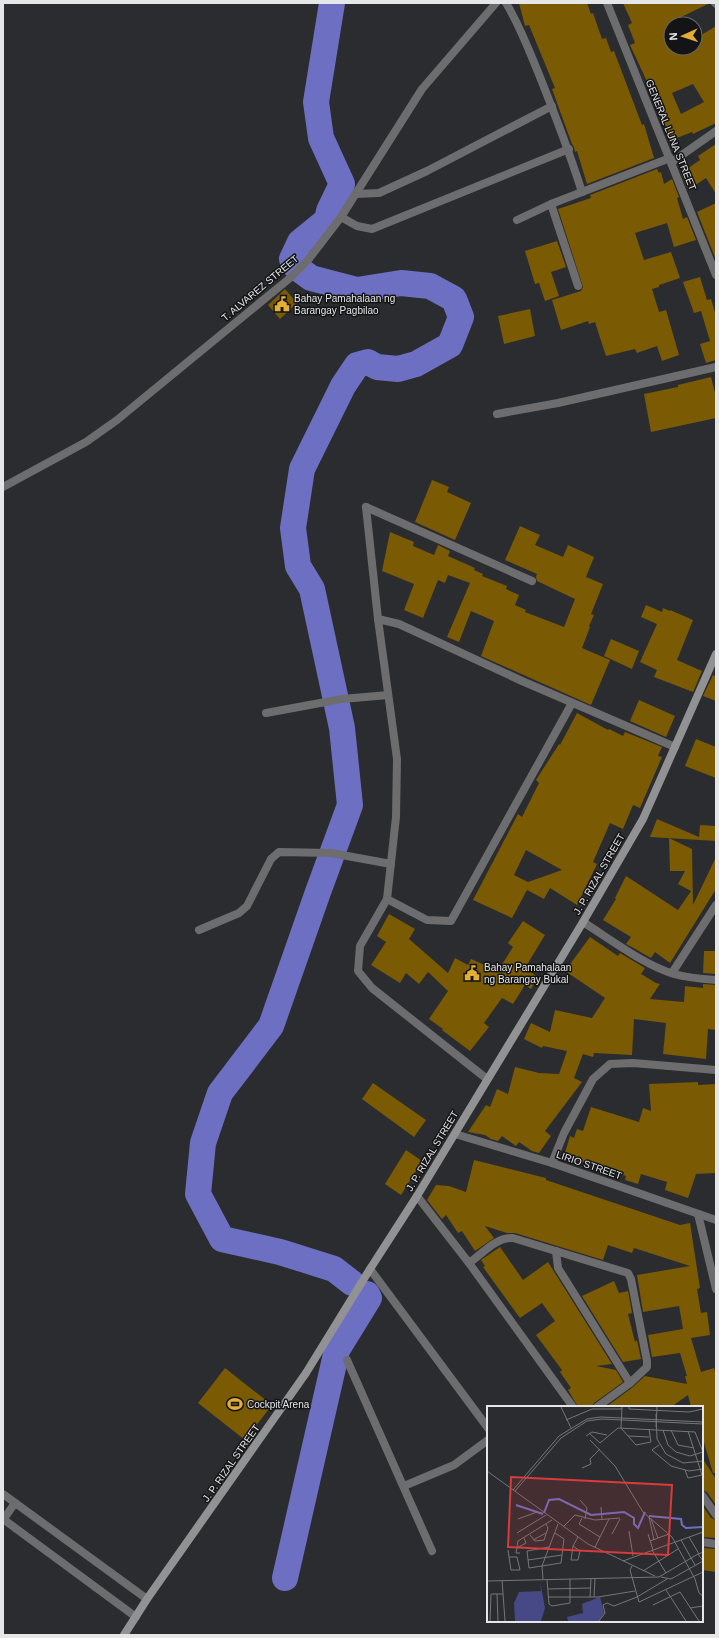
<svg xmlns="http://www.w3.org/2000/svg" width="719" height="1638" viewBox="0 0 719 1638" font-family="Arial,sans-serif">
<rect width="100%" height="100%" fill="#2b2c2f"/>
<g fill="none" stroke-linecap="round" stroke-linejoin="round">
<g stroke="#6d70c2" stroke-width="26">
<path d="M332,3L316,102L321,138L342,184L329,211L327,220L300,242L292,259L296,267L311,278L357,290L401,283L430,286L454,299L461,317L450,345L416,364L398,369L377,367L368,362L357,365L343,386L302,469L293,528L298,566L312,589L342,728L350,805L318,892L271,1026L220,1093L203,1143L198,1194L222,1239L280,1252L334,1269L352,1283"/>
<path d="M285,1578L337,1350L369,1298L367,1294"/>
</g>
</g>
<g fill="#7a5a02" fill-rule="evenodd">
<path d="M519,3H587L591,14L593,13L602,39L606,38L611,52L614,51L642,125L644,124L654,158L587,184L577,151L575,152L574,147L572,144L552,89L555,88L529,25L525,26Z"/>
<path d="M623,3H710L671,22V48H695V39L716,26V123L693,134L692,132L672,140L662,119L664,118L630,45L635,43L628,25L632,23ZM693,84L704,102L681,114L672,93Z"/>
<path d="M716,144V194L706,178L688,190L681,173L700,160L698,156Z"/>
<path d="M657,169L659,173L661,172L664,184L672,179L679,197L677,198L683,219L687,217L696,240L674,247L667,223L635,233L644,260L671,252L680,278L659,285V287L652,289L659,312L666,310L679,355L662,361L657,346L637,353L635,349L606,356L595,322L589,324L588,321L561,330L552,300L581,291L583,287L558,209L591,198L590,195Z"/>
<path d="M716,203V260L697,212Z"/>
<path d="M557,241L566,267L551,272L559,296L545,301L539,283L535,284L525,251Z"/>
<path d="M700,277L707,300L711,299L716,316V360L706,363L700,344L710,341L701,311L694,313L683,282Z"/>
<path d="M285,289L297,303L280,319L268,305Z"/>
<path d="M530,309L535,336L504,344L498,316Z"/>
<path d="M711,377L716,397V418L651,432L644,394L678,387V385Z"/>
<path d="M432,480L449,487L447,492L471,503L455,540L415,522Z"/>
<path d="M520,526L540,535L535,545L563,557L568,545L594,557L586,577L603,584L591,614L594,615L589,626L590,627L582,648L610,660L591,705L481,656L494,621L471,611L459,642L447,637L470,583L448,575L445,583L438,580L423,618L404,610L414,584L382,571L390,532L414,542L413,546L434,555L438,545L450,551L448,556L475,568L474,570L483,574L482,576L507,586L506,589L519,595L515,605L526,610L525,612L564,627L575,599L537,581L536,577L537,574L505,560Z"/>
<path d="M646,605L662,612L663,608L670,611V610L693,620L677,660L702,671L693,692L654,677L657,670L640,662L657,624L641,617Z"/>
<path d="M611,639L639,651L632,669L604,656Z"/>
<path d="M713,675L716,677V701L703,696Z"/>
<path d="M639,700L675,716L666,737L630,721Z"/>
<path d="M577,713L608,730L609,729L623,736L625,732L662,747L658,756L662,757L640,808L633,805L623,829L610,823L593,862L597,864L577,905L550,888L544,899L527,890L512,918L473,900L518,814L522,817L539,783L536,780L559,744L560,745ZM526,850L562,870L528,882L514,875Z"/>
<path d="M696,739L716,747V778L685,766Z"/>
<path d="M657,819L699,837L700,825L716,826V841L650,837Z"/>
<path d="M669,838L692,849L693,905L716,857V889L670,963L655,952L651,958L630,946L626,944L631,937L603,920L616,899L615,898L626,876L678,910L691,891L678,884L685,871H670Z"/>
<path d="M389,914L415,929L409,939L448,973L455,958L468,965L471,959L498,971L513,947L508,943L523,921L545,935L525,968L538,977L531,989L525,985L513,1004L502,998L484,1023L489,1027L470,1051L442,1030L443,1029L429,1019L448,991L428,972L419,984L406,973L400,983L371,965L386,942L377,936Z"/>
<path d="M590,937L618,956L620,953L645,968L641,974L656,983L660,984L650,999L684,1002L685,986L703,988V984L716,985V1030L708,1029L706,1059L663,1054L666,1023L634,1019L632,1055L594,1053L593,1057L583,1054L574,1078L582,1082L545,1131L551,1136L539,1153L532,1151L519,1142L516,1146L502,1136L498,1141L491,1139L485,1135L468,1132L486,1105L490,1107L497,1089L508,1094L515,1067L539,1073L559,1074L567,1051L543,1046L542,1048L524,1039L531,1023L550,1032L555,1010L592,1018L605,998L565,971Z"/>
<path d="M704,951H716V974L703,973Z"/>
<path d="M698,1082V1085L716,1084V1173L696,1174L688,1198L665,1190L667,1182L641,1174L638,1184L625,1180L626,1176L564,1156L570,1136L574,1138L577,1129L583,1131L591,1107L639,1122L643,1108L651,1111L649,1084Z"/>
<path d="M373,1083L426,1120L414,1137L362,1099Z"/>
<path d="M406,1150L422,1161L401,1195L385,1184Z"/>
<path d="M474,1160L546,1178V1180L680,1225L690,1223L700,1288L697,1289L701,1313L707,1312L710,1335L691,1338L701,1372L714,1368L716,1376V1473H713L702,1436V1407H691L688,1395L671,1407H606L633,1387L645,1376L687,1384L685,1376H687L680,1353L652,1357L648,1335L683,1329L679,1306L643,1312L637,1275L690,1266L634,1248L632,1253L608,1245L603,1260L515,1233H507L485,1226L494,1238L475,1251L462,1231L458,1233L446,1215L442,1219L427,1200L436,1185L449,1186L466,1192Z"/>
<path d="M500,1247L523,1280L548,1262L612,1364L596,1366L616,1370L623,1382L594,1403L592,1407H578L568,1390L571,1388L560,1372L562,1370L536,1335L555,1321L542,1303L520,1318L483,1267L485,1266L481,1260Z"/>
<path d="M614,1281L619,1293L628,1291L632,1313L628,1314L635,1342L637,1340L641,1359L623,1362L582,1296Z"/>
<path d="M225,1368L272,1405L245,1440L198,1403Z"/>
<path d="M702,1458L716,1479V1505L707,1492L702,1490Z"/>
<path d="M702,1505L711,1518L716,1520V1538L702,1537Z"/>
<path d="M702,1548L716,1549V1572L702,1570Z"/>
</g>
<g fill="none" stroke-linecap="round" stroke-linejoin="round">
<g stroke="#6d6d6f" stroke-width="8">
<path d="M506,3C519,24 528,48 538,72C554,112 569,151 582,192"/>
<path d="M607,3L716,275"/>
<path d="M715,3L716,4"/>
<path d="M672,162L716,131"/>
<path d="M356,194L379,193L427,171L552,106"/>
<path d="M551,204L578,286"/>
<path d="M341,217L357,226L372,229L569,149"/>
<path d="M517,220L551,204L670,158"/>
<path d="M497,414L558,403L716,367"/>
<path d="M3,487L86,442L117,420L290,278L308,260L341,217L422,89L496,3"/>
<path d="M366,507L378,619L397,759L396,817L387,899L360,946L358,971L372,988L487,1079"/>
<path d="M366,507L532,581"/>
<path d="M378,619L399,624L522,681L675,747"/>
<path d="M266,713L342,699L388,695"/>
<path d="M387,899L427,920L451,921L572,703"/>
<path d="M583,922C610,939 644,965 674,974C688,978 702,979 716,980"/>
<path d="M199,930L239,913L247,906L271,859L279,852L331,853L391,864"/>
<path d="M672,973L716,905"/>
<path d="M455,1134L552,1163L716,1220"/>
<path d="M552,1163L564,1133L593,1079L610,1064L633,1063L716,1070"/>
<path d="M417,1196L469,1263L573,1407"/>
<path d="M698,1214L716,1289"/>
<path d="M556,1251L558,1268L630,1383"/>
<path d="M469,1263C482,1254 496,1237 513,1238L628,1273L631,1279L647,1361V1367L630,1383L597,1407"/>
<path d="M370,1269L488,1428"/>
<path d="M347,1360L432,1551"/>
<path d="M404,1486L454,1465L488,1440"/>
<path d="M702,1495L716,1515"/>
<path d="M3,1520L15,1503"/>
<path d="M702,1542L716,1544"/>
</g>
<g stroke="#6d6d6f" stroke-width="8">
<path d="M3,1494L147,1599"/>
<path d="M3,1519L136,1617"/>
</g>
<path stroke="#929295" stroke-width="8" d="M124,1635L147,1599L306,1373L370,1269L417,1196L583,922L643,819L716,654"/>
</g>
<defs>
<g id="civic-bare" transform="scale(1.2)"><path d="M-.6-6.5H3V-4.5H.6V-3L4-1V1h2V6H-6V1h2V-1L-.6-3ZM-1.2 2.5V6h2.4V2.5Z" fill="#e2ae34" stroke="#141416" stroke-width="2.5" paint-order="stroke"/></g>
<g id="stadium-bare" transform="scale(1.2)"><path d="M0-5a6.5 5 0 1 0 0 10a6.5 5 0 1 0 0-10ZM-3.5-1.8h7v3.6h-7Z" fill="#e2ae34" stroke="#141416" stroke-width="2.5" paint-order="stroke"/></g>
</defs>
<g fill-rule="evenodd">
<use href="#civic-bare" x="282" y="304"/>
<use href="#civic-bare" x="472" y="973"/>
<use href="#stadium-bare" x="235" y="1404"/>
</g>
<g text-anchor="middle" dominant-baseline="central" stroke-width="3" stroke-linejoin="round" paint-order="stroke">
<g font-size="10" fill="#e5e6e8" stroke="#141416">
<text transform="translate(671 135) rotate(68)">GENERAL LUNA STREET</text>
<text transform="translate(260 288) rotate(-40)">T. ALVAREZ STREET</text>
<text transform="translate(599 874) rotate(-60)">J. P. RIZAL STREET</text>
<text transform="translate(432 1151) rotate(-59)">J. P. RIZAL STREET</text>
<text transform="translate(589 1165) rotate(19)">LIRIO STREET</text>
<text transform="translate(231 1463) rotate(-55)">J. P. RIZAL STREET</text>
</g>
<g font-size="10" fill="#e5e6e8" stroke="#141416" text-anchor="start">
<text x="294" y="298">Bahay Pamahalaan ng<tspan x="294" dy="12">Barangay Pagbilao</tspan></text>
<text x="484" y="967">Bahay Pamahalaan<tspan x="484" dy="12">ng Barangay Bukal</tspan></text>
<text x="247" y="1404">Cockpit Arena</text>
</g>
</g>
<g transform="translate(487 1406)">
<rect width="216" height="216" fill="#2b2c2f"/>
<path d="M53,175L58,202L54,215H28L27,197L32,186L54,185ZM113,191L117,207L112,215H81L80,211L96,207L95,198Z" fill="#474987"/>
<path fill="none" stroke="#6d70c2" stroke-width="2" d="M29,99L56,108M57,107L62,94L72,93L104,109L137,106L147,112V118L151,122L158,106M162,110L194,113L195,119L199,122L216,121"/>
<path fill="none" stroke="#757679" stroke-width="1" d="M74,1L84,22M135,1L134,22L149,39L164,36L162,23M142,1V3L202,6L216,3M169,8L170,33L179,48L196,57L216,55M79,14L105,3H135M169,21L170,1M176,24L181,39L189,46L203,50L216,46M184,24L191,39L207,42M102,27L113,37L131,22L208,26L216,46M99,30L105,26L120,29M141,30L162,31M103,34L128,60L156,106L185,131L208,173L212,187L216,190M172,39L165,44L184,60L202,65L216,63M95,62L104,58L103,53L113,43M198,64L201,72L215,69L201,25M0,65L101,138L168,170M26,84L72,30L100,13L114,11L216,16M28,85L74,32L100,15L115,13L216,18M93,94L100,102L98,113M114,101L115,113M162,111L167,134M95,112L92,118L113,131M31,113L50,106M164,113L171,132M76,121L88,109L108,114L133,112M142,125L146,150M30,127L59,109M125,128L133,113M161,128L166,144M43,129L48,135L57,134L61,122L59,118M202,131L212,148L216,146M46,134L59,127M194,134L208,159M163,135L182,128M86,140L93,145L91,154H84L86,140L91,131M62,141L40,145L42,162L74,157L77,133L68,127M108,141L122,113M30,142L39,137L37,132M21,144L22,151L24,164H33L30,151H22M165,144L179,167M33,147H29L31,135L65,114M41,154L75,149M136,155L216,126M145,160L143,164L152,196L216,166M156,165L191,143M174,171L184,173L216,155M56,173L55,160L71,118M15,174L18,215M60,174L62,198L65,200L83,197V173M0,175L172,171L211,148L216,155M61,183L103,182M179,184L199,215M10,188L11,215M61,191H111L148,185M103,191L104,172M107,191L108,172M166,199L193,186L212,215M203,202L216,200M3,215L4,188H16M112,215L118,207L116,199L120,197L127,200L150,191L180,173"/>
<path fill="#d83b3b" fill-opacity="0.15" stroke="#d83b3b" stroke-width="2" d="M24,71L185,79L181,149L21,141Z"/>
<rect width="216" height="216" fill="none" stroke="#e5e6e8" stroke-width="2"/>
</g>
<rect width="719" height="1638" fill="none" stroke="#e5e6e8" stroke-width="8"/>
<g transform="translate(683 36) rotate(267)"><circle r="19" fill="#141416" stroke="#68686a"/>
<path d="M0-3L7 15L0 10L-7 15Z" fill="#e2ae34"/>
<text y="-6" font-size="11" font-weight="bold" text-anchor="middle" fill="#e5e6e8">N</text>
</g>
</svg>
